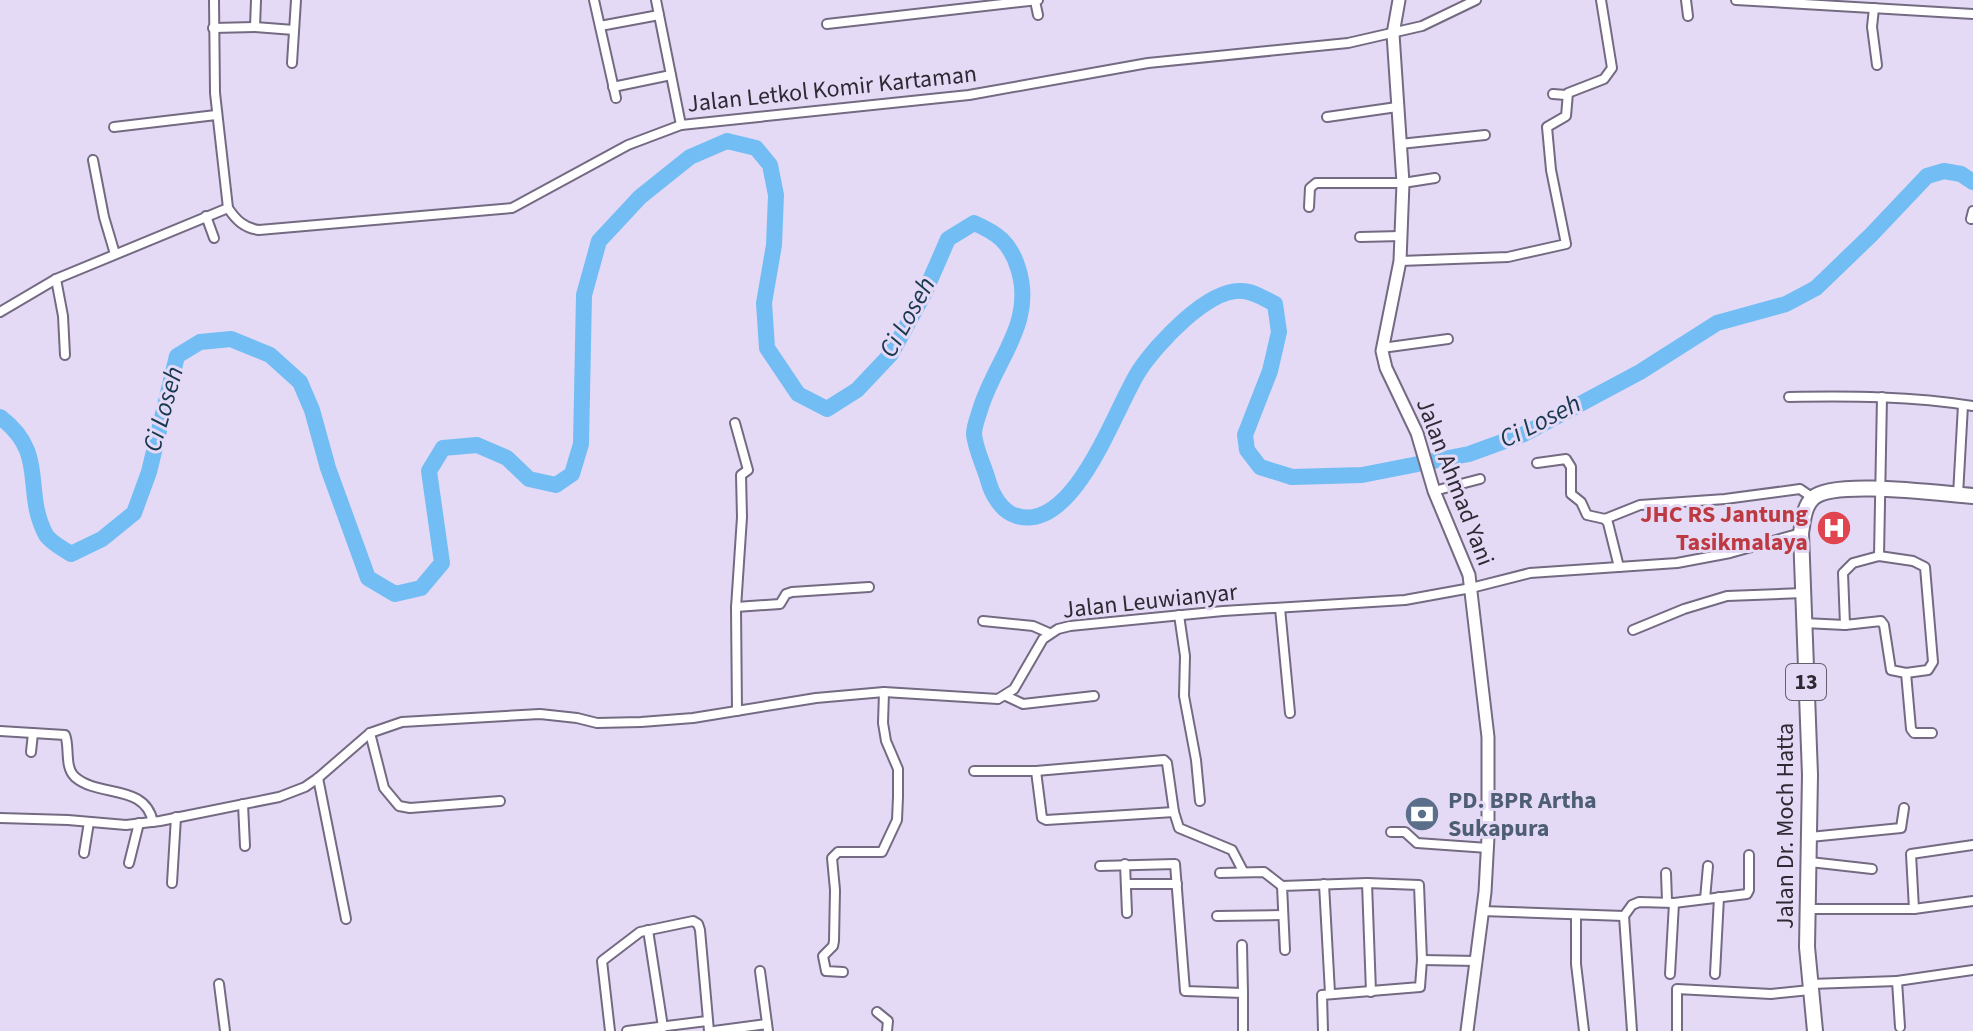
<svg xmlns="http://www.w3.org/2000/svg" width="1973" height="1031" viewBox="0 0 1973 1031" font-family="'Source Sans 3',sans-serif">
<rect width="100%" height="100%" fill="#e5daf5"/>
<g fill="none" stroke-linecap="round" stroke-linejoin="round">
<path stroke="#71bdf4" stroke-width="16" d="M0,417C49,454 22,490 46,535C51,543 64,549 71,554L102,539L134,513L149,472L177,356L200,342L231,339L270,355L300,382L312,410L328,468L368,578L395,594L421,588L442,563L429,471L443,448L477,445L507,458L529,479L556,485L572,474L581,444L584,295L599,241L640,197L690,157L727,141L756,148L770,165L776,195L774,245L764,303L767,348L798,394L827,409L857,390L891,354L924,294L948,239L974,223C997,233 1010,242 1018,268C1036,323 995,360 980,410C978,417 974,426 974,434C975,448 984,466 988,480C992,495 1002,512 1017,516C1075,533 1116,406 1139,371C1156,345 1208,288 1242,291C1253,291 1265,299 1275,304L1279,332L1270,371L1245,435L1247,450L1260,467L1292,477L1362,475L1469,454L1524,434L1640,372L1717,323L1786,304L1816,288L1871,235L1927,176L1944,171L1961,174L1973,182"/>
<g stroke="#746a82" stroke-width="12">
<g id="minor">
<path d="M214,0L215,93L228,208C236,220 244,228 259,230L512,208L628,145L681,125L969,95L1148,63L1348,43L1422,26L1476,0"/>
<path d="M594,0L616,98"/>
<path d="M656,0L681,125"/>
<path d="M1686,0L1688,16"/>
<path d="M1736,0L1973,14"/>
<path d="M1035,1L1038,15"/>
<path d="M1874,8L1872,27L1877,65"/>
<path d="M827,24L1038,0"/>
<path d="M600,26L659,15"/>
<path d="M255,27L256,0"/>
<path d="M213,28L255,27L294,30"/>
<path d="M292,63L296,0"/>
<path d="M613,87L671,75"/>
<path d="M1553,94L1566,95"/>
<path d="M1327,117L1397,107"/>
<path d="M114,127L216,115"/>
<path d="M1400,144L1485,135"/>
<path d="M93,160L104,217L115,254"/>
<path d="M1309,207L1310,188L1316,183H1403L1435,178"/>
<path d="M206,216L214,238"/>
<path d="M1971,219L1973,211"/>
<path d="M1360,237L1401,236"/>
<path d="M1400,261L1508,257L1566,244L1551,170L1547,127L1566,116L1568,93L1604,79L1612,68L1601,0"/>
<path d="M56,279L63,316L65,355"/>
<path d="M0,312L56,279L228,208"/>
<path d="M1382,348L1448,339"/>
<path d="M1789,397C1851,396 1912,396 1973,406"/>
<path d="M735,423L748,470L741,475L742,517L736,608L737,711"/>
<path d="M1537,463L1566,459L1571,467V494L1581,502L1587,515L1605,519L1640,505L1725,499L1800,489L1813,498"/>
<path d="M1434,491L1480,479"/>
<path d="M1958,495L1963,405"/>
<path d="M1605,519L1608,523L1619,567"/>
<path d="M1879,556L1913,561L1925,567L1933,662L1928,670L1906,673L1891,670L1884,625L1881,621L1845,625L1843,573L1853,563Z"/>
<path d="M1879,556L1882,397"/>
<path d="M736,607L780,604L786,594L792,592L869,587"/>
<path d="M1280,608L1290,713"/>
<path d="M1179,615L1185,656L1184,696L1196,760L1200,801"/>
<path d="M983,621L1033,626L1049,633"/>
<path d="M1804,623L1845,625"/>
<path d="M1633,630L1684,609L1727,596L1803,593"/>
<path d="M1906,673L1911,729L1914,733H1932"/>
<path d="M1006,696L1023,704L1094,696"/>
<path d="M0,731L65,735C70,746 64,767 75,777C99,798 145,783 153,822"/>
<path d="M370,733L384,788L399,806L410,808L500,801"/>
<path d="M31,752L33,733"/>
<path d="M974,771H1036L1164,760L1167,763L1174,812L1179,828L1232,850L1243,871"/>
<path d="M1036,771L1042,818L1046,820L1174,812"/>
<path d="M318,778L346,919"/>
<path d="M243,804L245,846"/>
<path d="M0,818L68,820L126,825L160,821L279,797L305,787L318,778L370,733L402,722L540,714L577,718L597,723L641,722L693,718L816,698L884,692L998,699L1014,689L1043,639L1058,629L1070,626L1223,611L1405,600L1471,588L1530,573L1677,563L1730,553L1801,533"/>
<path d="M1391,832H1405L1417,843L1488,848"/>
<path d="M1810,837L1901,828L1904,808"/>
<path d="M84,853L89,822"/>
<path d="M1810,862L1872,869"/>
<path d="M129,863L139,823"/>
<path d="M1125,864L1127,913"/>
<path d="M1100,866L1175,864L1185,991L1243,993V1031"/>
<path d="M1220,873L1264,872L1282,886"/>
<path d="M1666,873L1667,901"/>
<path d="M172,883L176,817"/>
<path d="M1367,883L1371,992"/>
<path d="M1126,884H1177"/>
<path d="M1324,884L1330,993"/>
<path d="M1705,899L1708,866"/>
<path d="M1807,909H1914L1973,901"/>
<path d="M1914,909L1911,854L1973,845"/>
<path d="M1482,911L1624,916"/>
<path d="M1217,916L1283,915"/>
<path d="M1624,916L1632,905L1639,902L1674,903L1747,894L1749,890V855"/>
<path d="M1624,916L1632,1031"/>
<path d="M1576,917V964L1584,1031"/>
<path d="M648,930L663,1027"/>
<path d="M1242,945L1243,993"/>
<path d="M1285,950L1282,886L1367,883L1419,885L1422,960L1420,987L1322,995L1323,1031"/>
<path d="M1422,960L1477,961"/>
<path d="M760,971L768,1031"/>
<path d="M843,972L826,971L823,956L833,946L834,941L835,890L832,858L838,852H882L897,820L898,797V769L886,741L883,723L884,692"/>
<path d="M1670,974L1674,903"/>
<path d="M1715,974L1719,897"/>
<path d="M1897,981L1973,970"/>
<path d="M219,984L225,1031"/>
<path d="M1810,984L1897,981L1900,1027"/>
<path d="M877,1012L888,1021L887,1031"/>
<path d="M610,1031L602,961L640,932L693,921L698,924L700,930L709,1031"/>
<path d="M627,1031L707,1021"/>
<path d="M714,1031L767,1024"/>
<path d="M1677,1031V989L1771,994L1810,990"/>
</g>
</g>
<g stroke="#746a82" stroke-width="15">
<path id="tertiary" d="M1399,0L1393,34L1403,183L1400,261L1382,351L1386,368L1417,433L1434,491L1469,575L1488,737V837L1485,892L1467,1031"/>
</g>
<g stroke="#746a82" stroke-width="18">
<path id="trunk" d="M1815,1031L1807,947L1810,775L1801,533C1803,521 1804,506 1813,498C1833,479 1943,494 1973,496"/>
</g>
<use href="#minor" stroke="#fff" stroke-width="8"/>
<use href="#tertiary" stroke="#fff" stroke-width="11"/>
<use href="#trunk" stroke="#fff" stroke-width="14"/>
</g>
<defs>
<g id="hospital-disc" transform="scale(1.8)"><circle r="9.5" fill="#e0444e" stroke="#e5daf5"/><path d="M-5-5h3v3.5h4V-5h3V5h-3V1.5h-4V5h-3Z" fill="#fff"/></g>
<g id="bank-disc" transform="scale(1.8)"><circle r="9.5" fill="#5c6f8a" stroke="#e5daf5"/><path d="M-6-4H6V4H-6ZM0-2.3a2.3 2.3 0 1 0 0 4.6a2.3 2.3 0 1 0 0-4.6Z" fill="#fff"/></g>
</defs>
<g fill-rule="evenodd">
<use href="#hospital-disc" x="1834" y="528"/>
<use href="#bank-disc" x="1422" y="814"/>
</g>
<g text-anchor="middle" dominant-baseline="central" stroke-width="6" stroke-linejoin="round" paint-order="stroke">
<rect fill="#e5daf5" stroke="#655f6e" stroke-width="2" x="1786" y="664" width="40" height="36" rx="6"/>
<g font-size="22" font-weight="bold" fill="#2e2a34">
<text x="1806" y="682">13</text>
</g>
<g font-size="24" fill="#2e2a34" stroke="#e5daf5">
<text transform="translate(832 89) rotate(-6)">Jalan Letkol Komir Kartaman</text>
<text transform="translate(1455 482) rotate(69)">Jalan Ahmad Yani</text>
<text transform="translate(1150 601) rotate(-6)">Jalan Leuwianyar</text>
<text transform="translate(1785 826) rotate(-90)">Jalan Dr. Moch Hatta</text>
</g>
<g font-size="24" font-weight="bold" fill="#be3a42" stroke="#e5daf5" text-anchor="end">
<text x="1808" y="514">JHC RS Jantung<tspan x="1808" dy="28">Tasikmalaya</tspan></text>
</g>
<g font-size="24" font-weight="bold" fill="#4e5e75" stroke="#e5daf5" text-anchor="start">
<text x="1448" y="800">PD. BPR Artha<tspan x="1448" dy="28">Sukapura</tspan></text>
</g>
<g font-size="26" font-style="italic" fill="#17384f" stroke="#e5daf5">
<text transform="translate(907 317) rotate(-61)">Ci Loseh</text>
<text transform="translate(163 409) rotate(-74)">Ci Loseh</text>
<text transform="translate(1540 421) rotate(-27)">Ci Loseh</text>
</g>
</g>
</svg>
